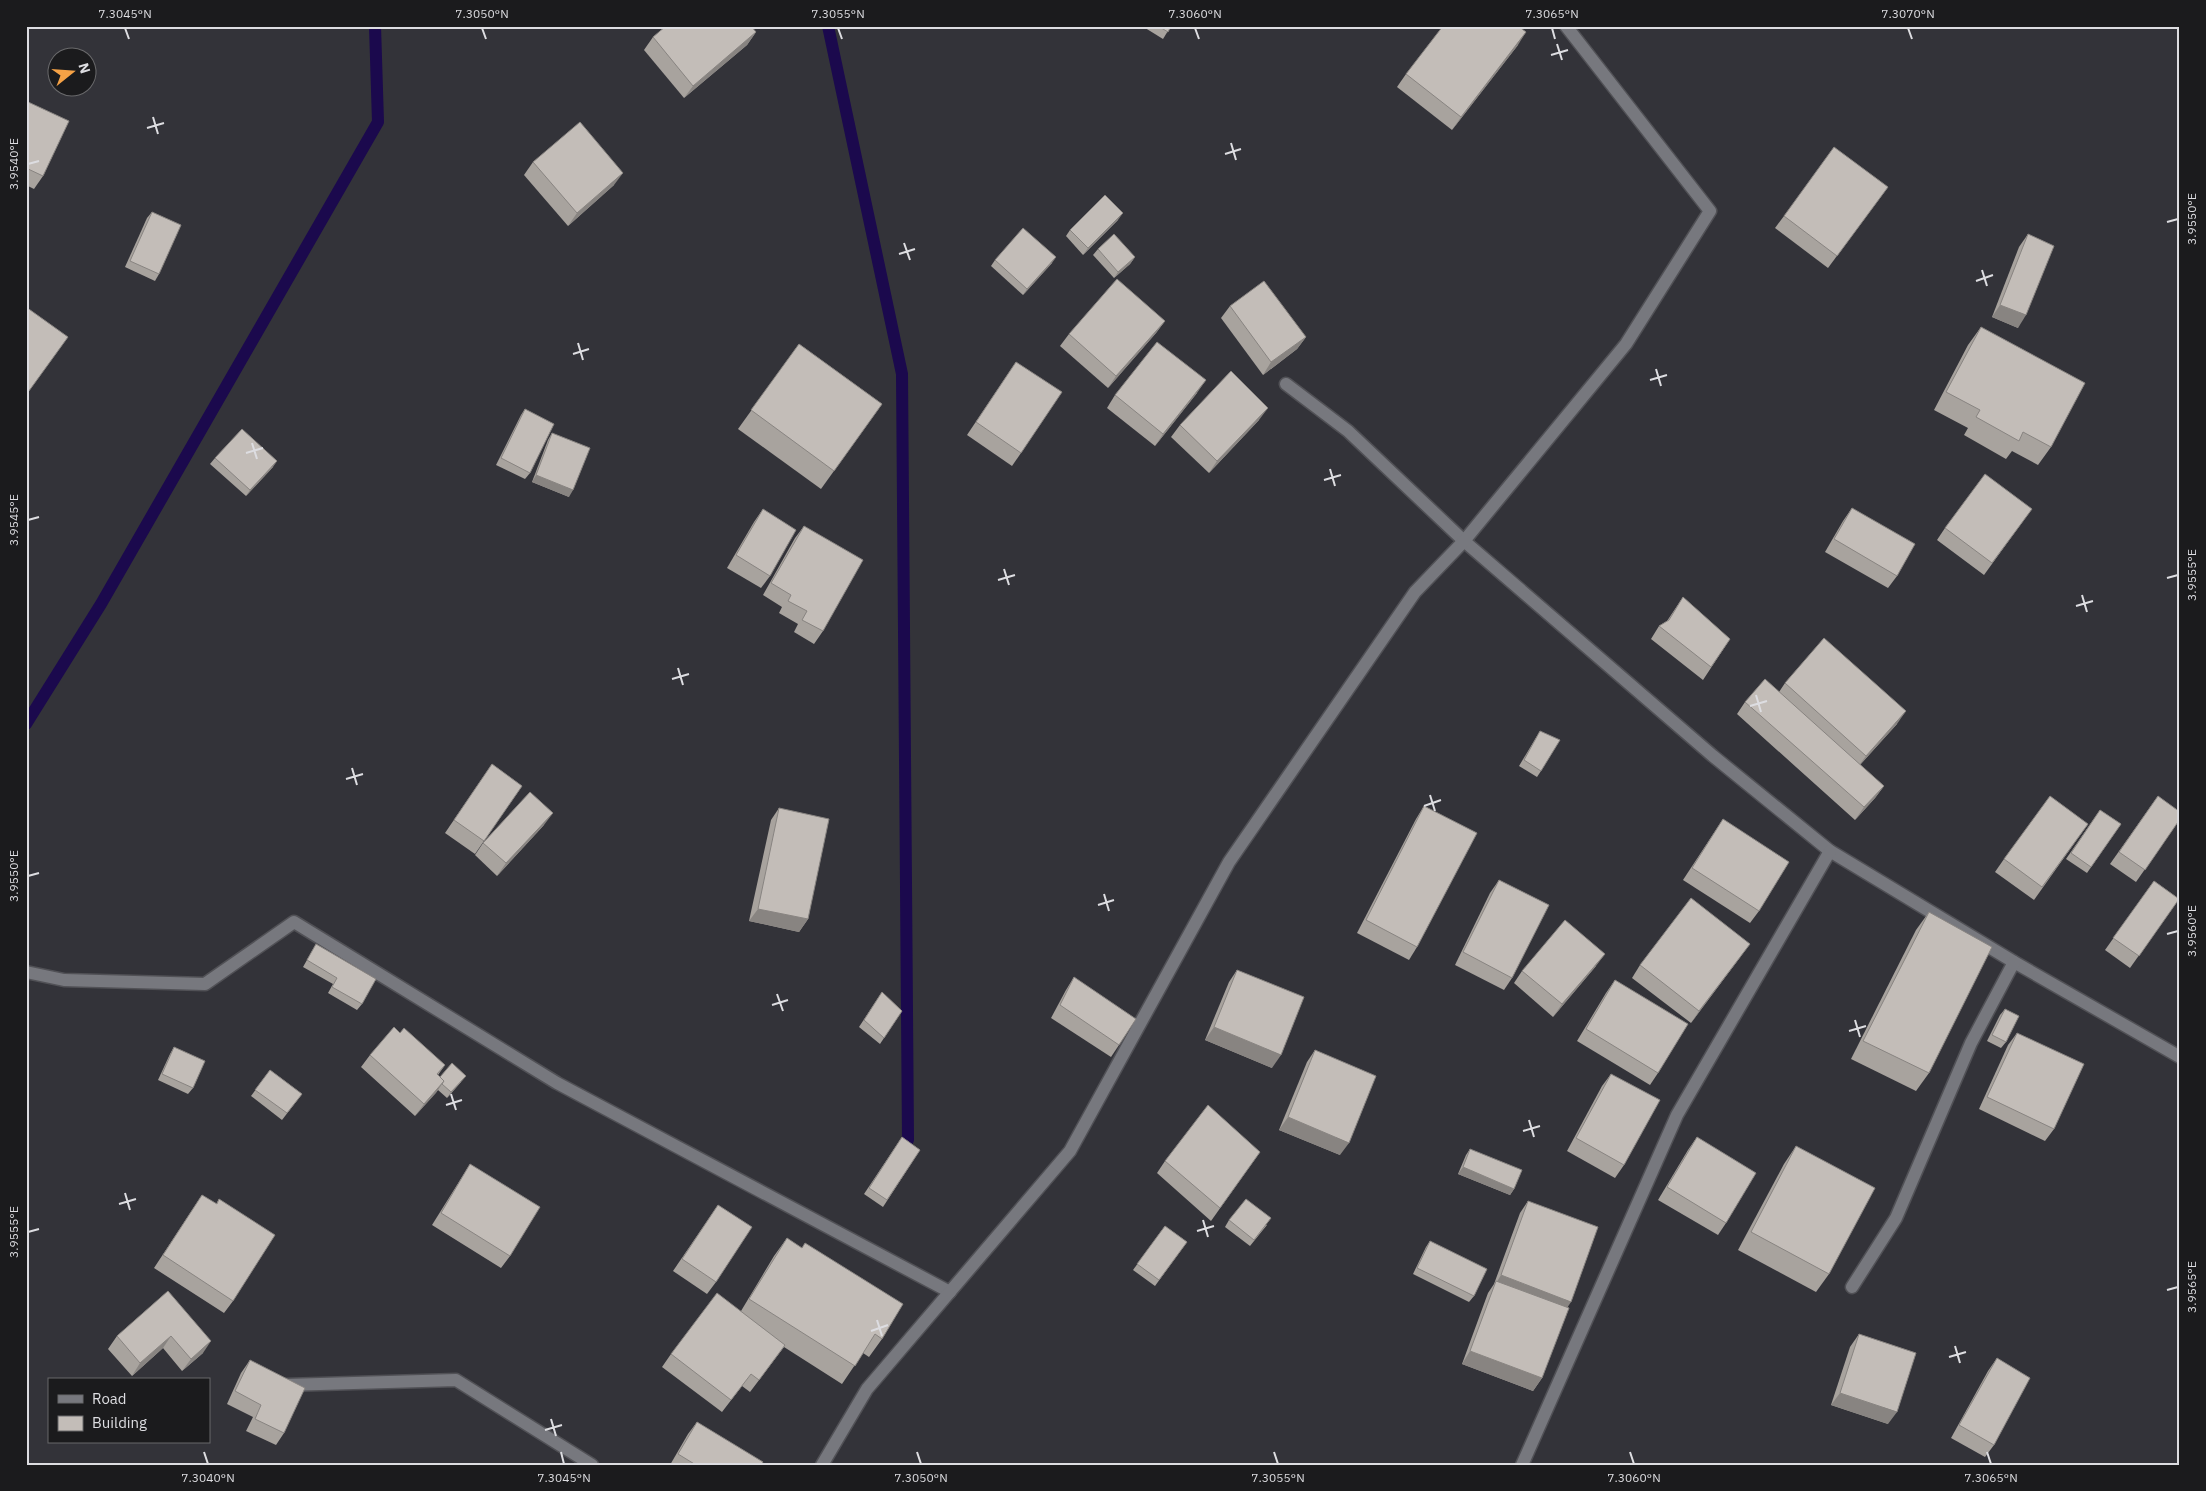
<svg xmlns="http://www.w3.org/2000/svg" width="2206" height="1491" viewBox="0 0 2206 1491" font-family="'IBM Plex Sans',sans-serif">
<rect width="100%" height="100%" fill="#333339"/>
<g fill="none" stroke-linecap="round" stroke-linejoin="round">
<g stroke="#1b094d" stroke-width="12">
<path d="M828,26L902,374L908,1140"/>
<path d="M26,724L101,604L378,122L375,26"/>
</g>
<g stroke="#515156" stroke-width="15">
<g id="minor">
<path d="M1286,384L1348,431L1464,541L1713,756L1830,851L2014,962L2180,1057"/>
<path d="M26,972L64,980L205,984L294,922L557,1083L950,1292"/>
<path d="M1852,1287L1896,1218L1971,1043L2014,962"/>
<path d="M286,1385L456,1380L592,1465"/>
<path d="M822,1465L867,1389L1070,1151L1229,862L1415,592L1464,541L1626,344L1710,211L1566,26"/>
<path d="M1522,1465L1677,1115L1830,851"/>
</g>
</g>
<use href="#minor" stroke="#77787e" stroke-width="12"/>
</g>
<g fill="#a8a39e">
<path d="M1142,26H1171L1163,39Z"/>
<path d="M756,32L747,45L684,98L644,50L653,37Z"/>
<path d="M1518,45L1452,130L1397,87L1406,74Z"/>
<path d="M26,101L43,176L34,189L26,185Z"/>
<path d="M533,162L614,185L568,226L524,175Z"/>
<path d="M1888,187L1828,268L1775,228L1784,216Z"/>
<path d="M152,212L159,274L155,281L125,267L147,218Z"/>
<path d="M1118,220L1083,255L1066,236L1070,230Z"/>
<path d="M2028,234L2018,328L1992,317L2019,247Z"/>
<path d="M1098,249L1135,257L1130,264L1114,278L1093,255Z"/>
<path d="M995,260L1052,263L1023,295L991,266Z"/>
<path d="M1230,306L1306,337L1297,349L1263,375L1221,318Z"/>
<path d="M1165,321L1156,333L1108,388L1060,346L1069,334Z"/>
<path d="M1981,327L2051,447L2038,465L2012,451L2006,459L1964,435L1968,428L1934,410L1968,345Z"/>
<path d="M799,344L882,404L821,489L738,429Z"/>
<path d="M1016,362L1021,453L1012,466L967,435Z"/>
<path d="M1197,393L1155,446L1107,408L1115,395Z"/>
<path d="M525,409L530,473L525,479L496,465L521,415Z"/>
<path d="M1259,420L1209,473L1171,437L1180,425Z"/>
<path d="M552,433L569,497L532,482L548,440Z"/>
<path d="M215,458L273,467L246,496L210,464Z"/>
<path d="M1852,508L1897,576L1888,588L1825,552L1843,521Z"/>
<path d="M763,509L770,576L761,588L727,568L754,522Z"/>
<path d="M2023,521L1984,575L1937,540L1945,528Z"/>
<path d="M804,526L823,631L814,644L794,632L798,624L779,613L782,607L763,595L795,538Z"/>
<path d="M1683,597L1730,639L1703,680L1651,639L1659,626L1667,621Z"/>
<path d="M1785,683L1897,724L1860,765L1884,786L1875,798L1855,820L1737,714L1745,702L1779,692Z"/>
<path d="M1540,731L1541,771L1537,777L1519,766Z"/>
<path d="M492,764L522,786L475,854L445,833Z"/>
<path d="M2158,796L2180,819L2136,882L2110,864Z"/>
<path d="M1424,806L1417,947L1409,960L1357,933L1416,819Z"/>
<path d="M779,808L808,919L799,932L749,921L771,820Z"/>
<path d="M2100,810L2121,824L2087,873L2066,859Z"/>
<path d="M1723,819L1759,911L1750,923L1683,880Z"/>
<path d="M2088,824L2034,900L1995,872L2004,859Z"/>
<path d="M544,825L497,876L475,855L483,843Z"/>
<path d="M1499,880L1512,978L1504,990L1455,965L1490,893Z"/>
<path d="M2154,881L2179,899L2130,968L2105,950Z"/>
<path d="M1929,912V1073L1916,1091L1851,1059L1916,930Z"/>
<path d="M316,944L362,1004L357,1010L328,993L333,984L303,967Z"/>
<path d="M1741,956L1691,1023L1632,978L1640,965Z"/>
<path d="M1596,966L1553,1017L1514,983L1522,971Z"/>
<path d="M1237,970L1272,1068L1205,1040L1229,982Z"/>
<path d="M1074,977L1119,1045L1111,1057L1051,1018L1066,990Z"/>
<path d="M1615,980L1658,1073L1650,1085L1577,1041L1606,993Z"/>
<path d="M882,992L902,1011L880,1044L859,1027Z"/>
<path d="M2005,1009L2006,1042L2001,1048L1987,1041L2000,1015Z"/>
<path d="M400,1033L445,1065L438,1075L440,1077L461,1082L447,1098L438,1090L415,1116L361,1067L370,1055Z"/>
<path d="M2017,1033L2054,1129L2045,1141L1979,1109L2008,1045Z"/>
<path d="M174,1047L193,1088L188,1094L158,1080L170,1054Z"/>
<path d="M1315,1050L1340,1155L1279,1130L1307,1062Z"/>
<path d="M270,1070L302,1094L282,1120L251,1096Z"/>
<path d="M1611,1074L1624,1165L1615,1178L1567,1151L1602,1086Z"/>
<path d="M902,1137L920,1150L883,1207L864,1194Z"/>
<path d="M1697,1137L1726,1223L1718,1235L1658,1200L1688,1150Z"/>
<path d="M1796,1146L1829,1274L1816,1292L1738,1250L1784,1164Z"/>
<path d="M1470,1149L1514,1189L1510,1195L1458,1174L1466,1155Z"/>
<path d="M1260,1152L1211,1221L1157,1173L1165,1161Z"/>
<path d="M470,1164L510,1256L501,1268L432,1225L462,1177Z"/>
<path d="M202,1195L216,1204L219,1199L233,1301L224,1313L154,1268Z"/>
<path d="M1528,1201L1568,1307L1542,1378L1533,1391L1462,1364L1488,1293L1494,1284L1520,1213Z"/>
<path d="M718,1205L716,1282L707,1294L673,1271Z"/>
<path d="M1229,1220L1267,1225L1250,1246L1225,1227Z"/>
<path d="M1165,1226L1187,1242L1155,1286L1133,1270Z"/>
<path d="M787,1238L882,1339L869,1357L863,1353L842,1384L784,1347L750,1392L742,1386L722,1412L662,1367L671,1354L741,1311L774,1256Z"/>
<path d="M1430,1241L1474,1296L1469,1302L1413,1274L1426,1247Z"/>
<path d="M168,1291L203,1353L182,1371L163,1348L132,1376L108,1349L117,1336Z"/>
<path d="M1859,1334L1888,1424L1831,1405L1850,1347Z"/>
<path d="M1997,1358L1994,1445L1985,1457L1951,1438L1988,1371Z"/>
<path d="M250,1360L284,1433L276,1445L246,1431L253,1417L227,1404L241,1373Z"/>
<path d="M697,1422L761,1465H670L688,1434Z"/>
</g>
<g fill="#888481">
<path d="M756,32L747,45L684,98L693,86Z"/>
<path d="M1526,32L1518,45L1452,130L1461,117Z"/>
<path d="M623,173L614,185L568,226L577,213Z"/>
<path d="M1123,213L1118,220L1083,255L1088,248Z"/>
<path d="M1056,257L1052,263L1023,295L1027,289Z"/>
<path d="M1135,257L1130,264L1114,278L1118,272Z"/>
<path d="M2000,305L2026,315L2018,328L1992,317Z"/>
<path d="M1165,321L1156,333L1108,388L1116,376Z"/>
<path d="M1306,337L1297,349L1263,375L1271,362Z"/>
<path d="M1206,380L1197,393L1155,446L1163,434Z"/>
<path d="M1268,408L1259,420L1209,473L1217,461Z"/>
<path d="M277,461L273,467L246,496L250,490Z"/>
<path d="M536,475L573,490L569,497L532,482Z"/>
<path d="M1906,711L1897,724L1857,768L1866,756Z"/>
<path d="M1884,786L1875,798L1855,820L1864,807Z"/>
<path d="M553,813L544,825L497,876L506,863Z"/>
<path d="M758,909L808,919L799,932L749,921Z"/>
<path d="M1750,944L1741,956L1691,1023L1699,1011Z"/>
<path d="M1605,954L1596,966L1553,1017L1562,1004Z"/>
<path d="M1214,1027L1281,1055L1272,1068L1205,1040Z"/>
<path d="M466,1076L461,1082L447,1098L451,1092Z"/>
<path d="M444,1081L436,1093L415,1116L424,1104Z"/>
<path d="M1288,1117L1349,1143L1340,1155L1279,1130Z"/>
<path d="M1463,1167L1514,1189L1510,1195L1458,1174Z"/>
<path d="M1501,1275L1571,1302L1563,1314L1495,1285Z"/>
<path d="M171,1336L163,1348L132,1376L140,1363Z"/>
<path d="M211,1341L203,1353L182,1371L191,1359Z"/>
<path d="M1470,1351L1542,1378L1533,1391L1462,1364Z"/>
<path d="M1840,1393L1897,1412L1888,1424L1831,1405Z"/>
</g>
<g fill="#c3bdb8" stroke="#888481">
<path d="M666,26H751L756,32L693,86L653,37Z"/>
<path d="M1158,26H1171L1168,32Z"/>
<path d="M1443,26H1518L1526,32L1461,117L1406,74Z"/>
<path d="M26,101L69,121L43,176L26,168Z"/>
<path d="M580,122L623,173L577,213L533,162Z"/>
<path d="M1834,147L1888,187L1837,256L1784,216Z"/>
<path d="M1105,195L1123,213L1088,248L1070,230Z"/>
<path d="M152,212L181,225L159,274L130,261Z"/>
<path d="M1023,228L1056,257L1027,289L995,260Z"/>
<path d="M1114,234L1135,257L1118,272L1098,249Z"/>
<path d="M2028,234L2054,246L2026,315L2000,305Z"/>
<path d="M1117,279L1165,321L1116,376L1069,334Z"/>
<path d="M1264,281L1306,337L1271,362L1230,306Z"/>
<path d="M26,307L68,337L26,395Z"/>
<path d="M1981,327L2085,383L2051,447L2023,432L2019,441L1976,417L1980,410L1946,392Z"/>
<path d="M1157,342L1206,380L1163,434L1115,395Z"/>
<path d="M799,344L882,404L834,471L751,410Z"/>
<path d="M1016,362L1062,392L1021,453L976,422Z"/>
<path d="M1231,371L1268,408L1217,461L1180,425Z"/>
<path d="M525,409L554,424L530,473L501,458Z"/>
<path d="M242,429L277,461L250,490L215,458Z"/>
<path d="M552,433L590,448L573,490L536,475Z"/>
<path d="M1985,474L2032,509L1992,563L1945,528Z"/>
<path d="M1852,508L1915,544L1897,576L1834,539Z"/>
<path d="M763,509L796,530L770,576L736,555Z"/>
<path d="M804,526L863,560L823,631L802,620L807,611L788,601L791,595L771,583Z"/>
<path d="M1683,597L1730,639L1711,667L1659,626L1669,620Z"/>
<path d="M1824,638L1906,711L1866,756L1785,683Z"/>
<path d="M1765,679L1884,786L1864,807L1745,702Z"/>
<path d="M1540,731L1560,740L1541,771L1524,760Z"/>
<path d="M492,764L522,786L484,841L454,820Z"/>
<path d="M530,792L553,813L506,863L483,843Z"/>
<path d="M2050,796L2088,824L2042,887L2004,859Z"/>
<path d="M2158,796L2180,812V819L2145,870L2119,852Z"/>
<path d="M1424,806L1477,833L1417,947L1366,920Z"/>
<path d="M779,808L829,819L808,919L758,909Z"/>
<path d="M2100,810L2121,824L2091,867L2071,853Z"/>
<path d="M1723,819L1789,862L1759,911L1692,868Z"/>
<path d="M1499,880L1549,905L1512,978L1463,952Z"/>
<path d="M2154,881L2179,899L2139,956L2113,938Z"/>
<path d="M1691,898L1750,944L1699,1011L1640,965Z"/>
<path d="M1929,912L1992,947L1929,1073L1863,1041Z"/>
<path d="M1565,920L1605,954L1562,1004L1522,971Z"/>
<path d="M316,944L376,979L362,1004L332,987L337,978L307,960Z"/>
<path d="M1237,970L1304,997L1281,1055L1214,1027Z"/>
<path d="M1074,977L1136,1019L1119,1045L1060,1005Z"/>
<path d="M1615,980L1688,1024L1658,1073L1586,1029Z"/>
<path d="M882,992L902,1011L884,1038L864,1020Z"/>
<path d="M2005,1009L2019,1016L2006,1042L1992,1035Z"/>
<path d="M394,1027L400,1033L404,1028L445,1065L437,1074L444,1081L424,1104L370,1055Z"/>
<path d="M2017,1033L2084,1064L2054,1129L1987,1097Z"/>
<path d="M174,1047L205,1061L193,1088L162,1074Z"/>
<path d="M1315,1050L1376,1076L1349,1143L1288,1117Z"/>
<path d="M452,1063L466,1076L451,1092L442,1084L444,1081L440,1077Z"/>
<path d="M270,1070L302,1094L287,1113L255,1090Z"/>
<path d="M1611,1074L1660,1100L1624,1165L1576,1138Z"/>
<path d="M1208,1105L1260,1152L1220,1208L1165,1161Z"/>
<path d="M902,1137L920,1150L887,1200L869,1188Z"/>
<path d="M1697,1137L1756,1173L1726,1223L1667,1187Z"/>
<path d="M1796,1146L1875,1188L1829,1274L1751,1232Z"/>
<path d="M1470,1149L1522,1170L1514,1189L1463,1167Z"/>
<path d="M470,1164L540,1207L510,1256L441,1213Z"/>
<path d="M202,1195L217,1204L219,1199L275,1235L233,1301L163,1255Z"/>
<path d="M1246,1199L1271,1218L1254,1240L1229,1220Z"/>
<path d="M1528,1201L1598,1227L1571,1302L1501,1275Z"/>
<path d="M718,1205L752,1227L716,1282L682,1259Z"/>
<path d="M1165,1226L1187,1242L1159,1280L1137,1264Z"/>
<path d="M787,1238L802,1248L805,1243L903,1304L882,1339L875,1334L855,1366L749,1299Z"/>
<path d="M1430,1241L1487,1269L1474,1296L1417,1268Z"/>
<path d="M1496,1281L1569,1308L1542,1378L1470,1351Z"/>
<path d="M168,1291L211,1341L191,1359L171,1336L140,1363L117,1336Z"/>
<path d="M717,1293L785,1345L759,1380L751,1374L731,1400L671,1354Z"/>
<path d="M1859,1334L1916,1353L1897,1412L1840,1393Z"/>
<path d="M1997,1358L2030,1378L1994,1445L1959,1425Z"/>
<path d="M250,1360L305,1388L284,1433L255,1419L261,1405L235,1391Z"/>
<path d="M697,1422L763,1462L761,1465H696L678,1454Z"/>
</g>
<path fill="none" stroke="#dddde1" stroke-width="2" d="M125,28L129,39M482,28L486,39M838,28L842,39M1195,28L1199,39M1552,28L1555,39M1908,28L1912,39M1557,44L1562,60M1551,55L1568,50M153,117L158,134M147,128L164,123M1231,143L1236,160M1225,154L1241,149M28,164L39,161M2167,222L2178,219M904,243L910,260M899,254L915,249M1982,270L1987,286M1976,281L1993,275M578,343L583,360M573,354L589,349M1656,369L1661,386M1650,380L1667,375M252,443L257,459M246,453L263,448M1330,469L1335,486M1324,480L1341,475M28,520L39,517M1004,569L1009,585M2167,578L2178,575M998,580L1015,575M2082,595L2087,612M2076,606L2093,601M678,668L683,685M672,679L689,674M1756,695L1761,712M1750,706L1767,701M352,768L357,785M346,779L363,774M1430,795L1435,811M1424,806L1441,800M28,876L39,873M1104,894L1109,911M1098,905L1114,900M2167,934L2178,931M777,994L783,1011M772,1005L788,1000M1855,1020L1860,1037M1849,1031L1866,1026M451,1094L456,1110M446,1105L462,1100M1529,1120L1534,1137M1523,1131L1540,1126M125,1193L130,1210M119,1204L136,1199M1203,1220L1208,1237M1197,1231L1214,1226M28,1232L39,1229M2167,1290L2178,1287M877,1320L882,1336M871,1331L888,1325M1955,1346L1960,1363M1949,1357L1966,1352M551,1419L556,1436M545,1430L562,1425M204,1452L208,1464M561,1452L564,1464M917,1452L921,1464M1274,1452L1278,1464M1630,1452L1634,1464M1987,1452L1991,1464"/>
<rect width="2206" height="1491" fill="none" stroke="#1b1b1d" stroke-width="55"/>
<rect x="48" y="1378" width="162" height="65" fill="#1b1b1d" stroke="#69696b"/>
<rect x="58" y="1395" width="25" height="8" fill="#77787e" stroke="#69696b"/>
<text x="92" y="1404" font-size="15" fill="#dddde1">Road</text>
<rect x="58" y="1416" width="25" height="15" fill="#c3bdb8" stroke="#69696b"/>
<text x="92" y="1428" font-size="15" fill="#dddde1">Building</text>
<g transform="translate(72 72) rotate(73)"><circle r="24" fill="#1b1b1d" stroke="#69696b"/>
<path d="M0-4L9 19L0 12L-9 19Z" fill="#f6a246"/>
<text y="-8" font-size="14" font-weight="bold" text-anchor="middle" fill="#dddde1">N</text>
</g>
<rect x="28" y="28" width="2150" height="1436" fill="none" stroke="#dddde1" stroke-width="2"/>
<g font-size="12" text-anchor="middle" fill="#dddde1">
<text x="125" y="18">7.3045°N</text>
<text x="482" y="18">7.3050°N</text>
<text x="838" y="18">7.3055°N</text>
<text x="1195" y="18">7.3060°N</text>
<text x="1552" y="18">7.3065°N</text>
<text x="1908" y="18">7.3070°N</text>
<text transform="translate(14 164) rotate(-90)" y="4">3.9540°E</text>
<text transform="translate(2192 219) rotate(-90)" y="4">3.9550°E</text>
<text transform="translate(14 520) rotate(-90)" y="4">3.9545°E</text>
<text transform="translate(2192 575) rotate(-90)" y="4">3.9555°E</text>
<text transform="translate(14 876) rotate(-90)" y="4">3.9550°E</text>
<text transform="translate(2192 931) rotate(-90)" y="4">3.9560°E</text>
<text transform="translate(14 1232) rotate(-90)" y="4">3.9555°E</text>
<text transform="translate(2192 1287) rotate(-90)" y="4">3.9565°E</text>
<text x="208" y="1482">7.3040°N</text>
<text x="564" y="1482">7.3045°N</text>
<text x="921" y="1482">7.3050°N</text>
<text x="1278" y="1482">7.3055°N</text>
<text x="1634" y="1482">7.3060°N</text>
<text x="1991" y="1482">7.3065°N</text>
</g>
</svg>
